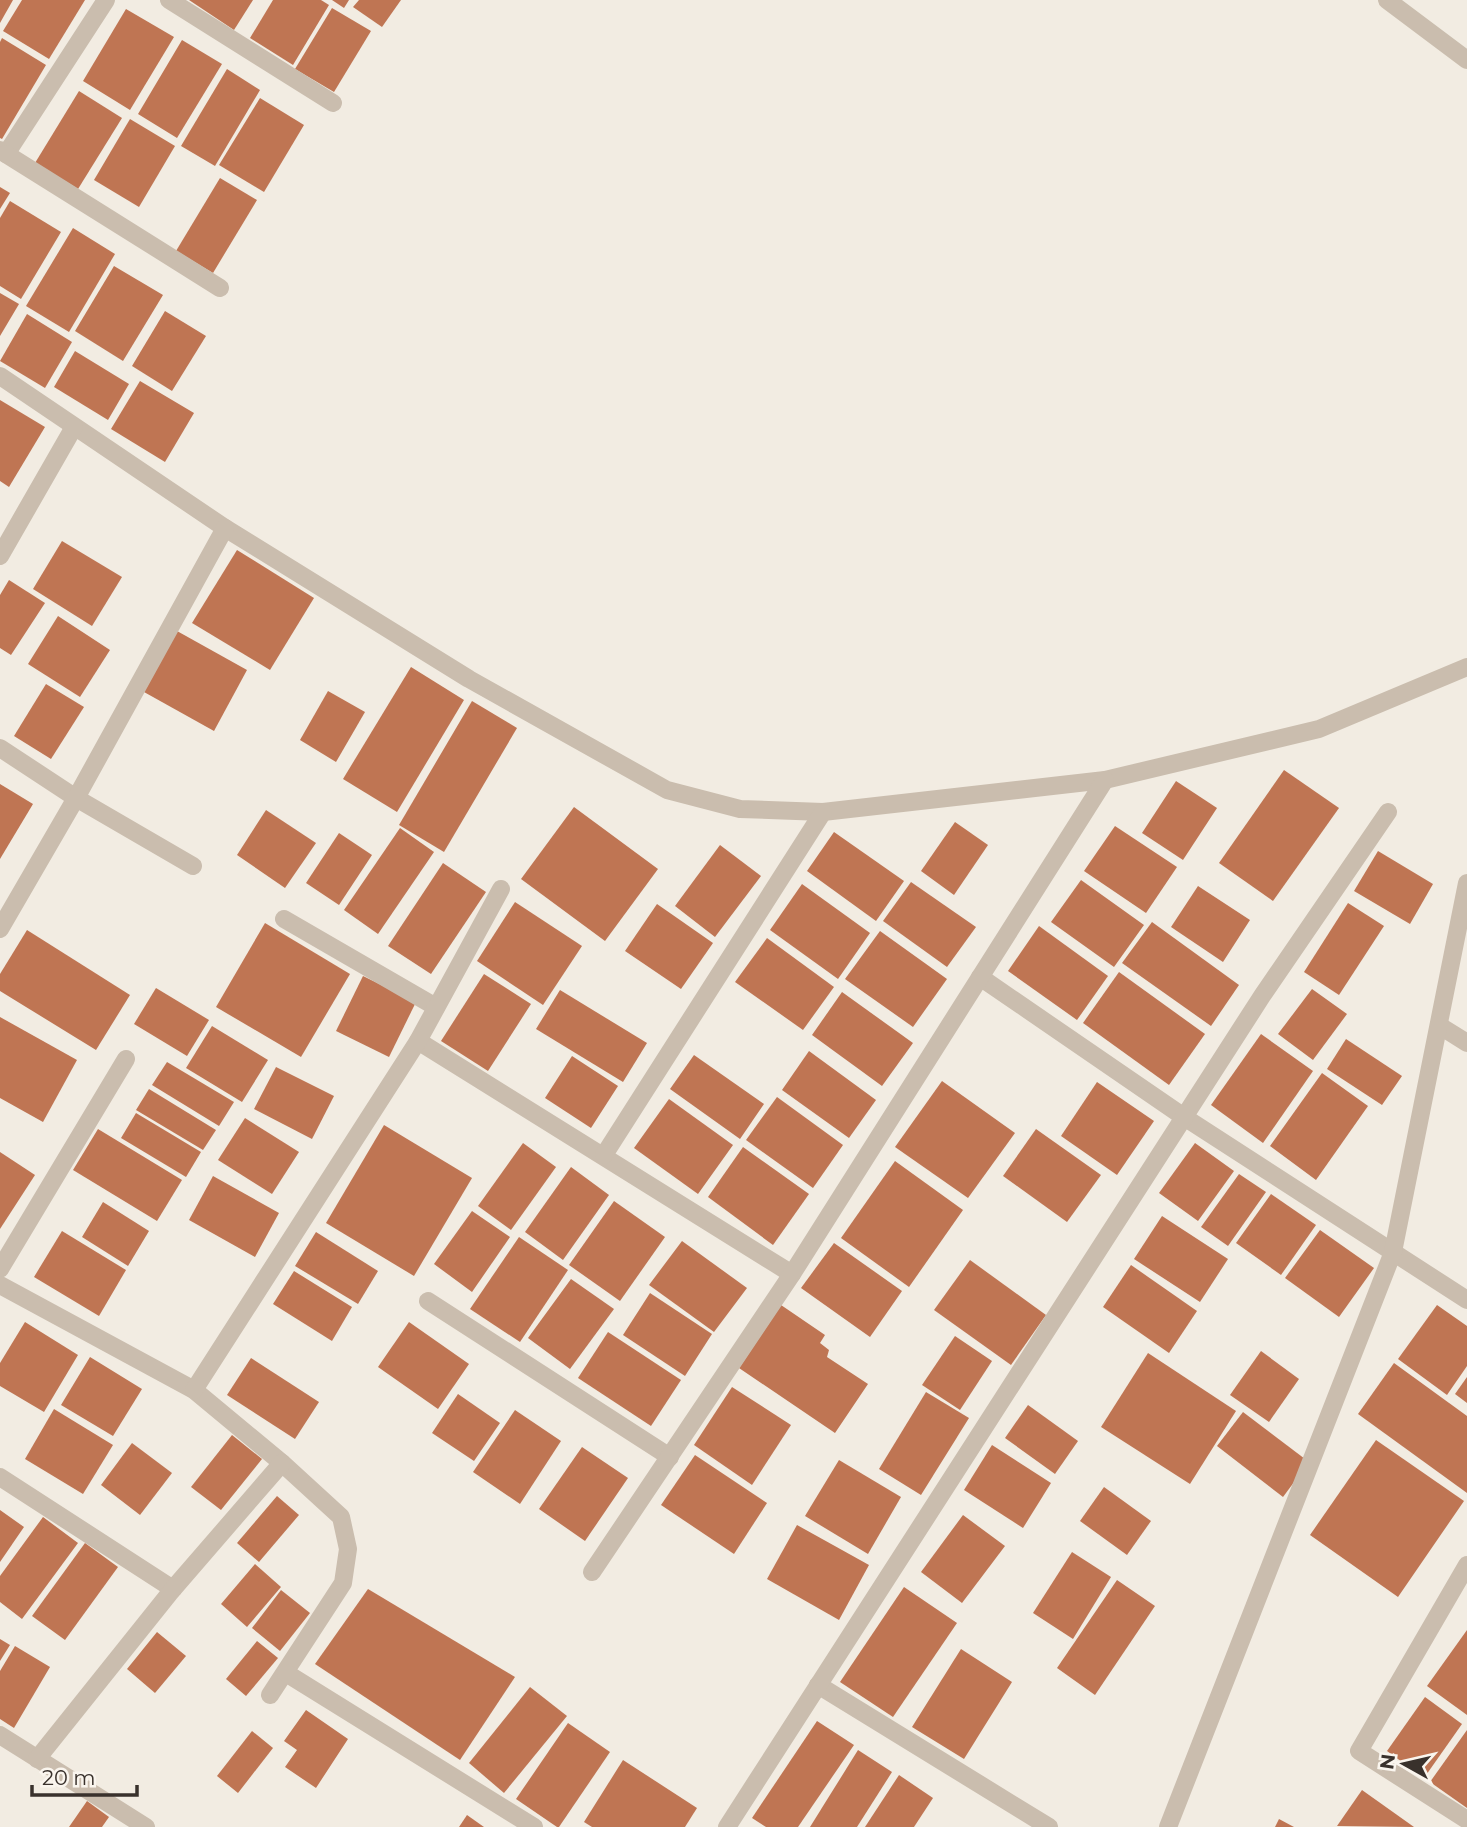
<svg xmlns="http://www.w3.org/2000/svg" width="1467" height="1827" viewBox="0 0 1467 1827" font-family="Montserrat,sans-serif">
<rect width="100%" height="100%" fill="#f2ece2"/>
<g fill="#bf7553">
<path d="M0,0H13L0,23Z"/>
<path d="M22,0H85L49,59L3,31Z"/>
<path d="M189,0H253L234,30Z"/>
<path d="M273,0H321L329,5L293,65L250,38Z"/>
<path d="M332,0H349L344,8Z"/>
<path d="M359,0H401L382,27L353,7Z"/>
<path d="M332,8L371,31L334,92L295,69Z"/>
<path d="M126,9L174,37L130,110L83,81Z"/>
<path d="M2,38L46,65L2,139L0,138V42Z"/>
<path d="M182,40L222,64L177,138L138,114Z"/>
<path d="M227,69L260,90L215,166L181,146Z"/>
<path d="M79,91L122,118L78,189L35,163Z"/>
<path d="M260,98L304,125L264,192L219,165Z"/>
<path d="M130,119L175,146L139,207L94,180Z"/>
<path d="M220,178L257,200L213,273L176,251Z"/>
<path d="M0,187L10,193L0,209Z"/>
<path d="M10,201L61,232L21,299L0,286V218Z"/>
<path d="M73,228L115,254L69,332L26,306Z"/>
<path d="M114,266L163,295L123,361L75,331Z"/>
<path d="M0,293L19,304L0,336Z"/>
<path d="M165,311L206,336L172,391L132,366Z"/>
<path d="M27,314L72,342L45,388L0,361Z"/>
<path d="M75,351L129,384L108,420L54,387Z"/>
<path d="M140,381L194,413L165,462L111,429Z"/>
<path d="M0,400L45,427L9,487L0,481Z"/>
<path d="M62,541L122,577L92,626L33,589Z"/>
<path d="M237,550L314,598L270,670L192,623Z"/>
<path d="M9,580L45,603L11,655L0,648V595Z"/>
<path d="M58,616L110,650L80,697L28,664Z"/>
<path d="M177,631L247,670L214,731L144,692Z"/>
<path d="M411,667L464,700L397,812L343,779Z"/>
<path d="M46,684L84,707L51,759L14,736Z"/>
<path d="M328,691L365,712L336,762L300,740Z"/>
<path d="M472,701L517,728L444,852L399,825Z"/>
<path d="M1284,770L1339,808L1273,901L1219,863Z"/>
<path d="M1176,781L1217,808L1183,860L1142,833Z"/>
<path d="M0,784L33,804L0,859Z"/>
<path d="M574,807L658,869L605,941L521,879Z"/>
<path d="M266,810L316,843L285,888L237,855Z"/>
<path d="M955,822L988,845L954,895L921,871Z"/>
<path d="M1115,826L1177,867L1146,913L1084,871Z"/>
<path d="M400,828L434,852L378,934L344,910Z"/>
<path d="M834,832L904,881L876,921L807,871Z"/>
<path d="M339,833L372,855L339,905L306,883Z"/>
<path d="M720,845L761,876L715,937L675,906Z"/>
<path d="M1378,851L1433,884L1410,924L1354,891Z"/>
<path d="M443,863L486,892L431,974L388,946Z"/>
<path d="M1081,880L1144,925L1114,967L1051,922Z"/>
<path d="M911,882L976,927L947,967L883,921Z"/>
<path d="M802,884L870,933L838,979L770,930Z"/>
<path d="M1198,886L1250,920L1223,962L1171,927Z"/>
<path d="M515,902L582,946L543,1005L477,961Z"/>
<path d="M1348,903L1384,926L1339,995L1304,972Z"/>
<path d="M657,904L713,943L681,989L625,951Z"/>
<path d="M1152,922L1239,985L1211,1026L1122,963Z"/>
<path d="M265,923L350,974L301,1057L216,1007Z"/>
<path d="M1039,926L1108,976L1077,1020L1008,971Z"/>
<path d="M27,930L130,995L96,1050L0,991V974Z"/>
<path d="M880,931L947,979L913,1027L845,979Z"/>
<path d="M767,938L834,987L803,1030L735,982Z"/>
<path d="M1119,972L1205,1034L1169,1085L1083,1023Z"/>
<path d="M484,974L531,1004L488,1071L441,1041Z"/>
<path d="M363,976L416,1002L389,1057L336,1031Z"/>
<path d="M156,988L209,1020L187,1056L134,1024Z"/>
<path d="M1312,989L1347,1014L1313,1060L1278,1034Z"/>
<path d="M560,990L647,1043L623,1082L536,1029Z"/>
<path d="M842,992L913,1043L882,1086L812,1035Z"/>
<path d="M0,1017L77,1060L43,1122L0,1098Z"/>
<path d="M212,1026L268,1060L242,1102L186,1068Z"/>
<path d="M1261,1034L1313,1071L1263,1143L1211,1105Z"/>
<path d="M1346,1039L1402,1076L1382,1105L1327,1069Z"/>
<path d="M809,1051L876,1100L849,1138L782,1090Z"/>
<path d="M694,1055L764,1104L740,1139L670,1089Z"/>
<path d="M572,1056L618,1086L591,1128L545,1098Z"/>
<path d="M167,1062L234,1102L219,1126L152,1085Z"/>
<path d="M276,1067L334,1096L312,1139L254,1109Z"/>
<path d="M1322,1073L1368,1106L1316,1180L1270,1146Z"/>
<path d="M942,1081L1015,1133L968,1198L895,1147Z"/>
<path d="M1097,1082L1154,1121L1117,1175L1061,1136Z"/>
<path d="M149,1089L216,1130L203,1150L136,1110Z"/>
<path d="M777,1097L843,1145L813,1188L746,1140Z"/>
<path d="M669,1099L733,1145L698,1194L634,1148Z"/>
<path d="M136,1113L201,1152L186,1177L121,1138Z"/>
<path d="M245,1118L299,1152L272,1194L218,1160Z"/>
<path d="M384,1125L472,1178L414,1276L326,1223Z"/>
<path d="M98,1129L182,1180L157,1221L73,1170Z"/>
<path d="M1036,1129L1101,1175L1067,1222L1003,1176Z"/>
<path d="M523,1143L556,1167L511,1230L478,1206Z"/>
<path d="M1195,1143L1234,1171L1198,1221L1159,1193Z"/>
<path d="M743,1147L809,1194L773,1245L708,1197Z"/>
<path d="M0,1152L35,1175L0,1229Z"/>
<path d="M895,1161L963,1210L909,1287L841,1238Z"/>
<path d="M571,1167L609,1195L563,1260L525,1232Z"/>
<path d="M1239,1174L1266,1192L1228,1246L1201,1227Z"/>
<path d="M213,1176L279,1213L255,1257L189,1220Z"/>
<path d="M1271,1194L1316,1225L1281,1275L1236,1243Z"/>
<path d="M614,1201L665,1237L620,1301L569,1265Z"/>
<path d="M103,1202L149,1231L128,1266L82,1237Z"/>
<path d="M472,1211L510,1237L472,1292L434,1264Z"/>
<path d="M1162,1216L1228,1259L1200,1302L1134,1259Z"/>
<path d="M1320,1230L1374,1268L1339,1317L1285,1278Z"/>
<path d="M62,1231L126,1270L99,1316L34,1277Z"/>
<path d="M316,1232L378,1271L358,1304L295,1266Z"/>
<path d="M519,1237L568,1270L520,1342L470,1309Z"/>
<path d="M682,1241L747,1288L714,1332L649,1285Z"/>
<path d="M834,1243L902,1291L870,1337L801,1288Z"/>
<path d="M970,1260L1046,1315L1011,1365L934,1310Z"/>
<path d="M1131,1265L1197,1311L1169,1353L1103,1307Z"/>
<path d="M294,1271L352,1307L332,1341L273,1304Z"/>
<path d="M571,1279L614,1309L570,1369L528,1338Z"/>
<path d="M650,1293L712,1334L685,1376L623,1335Z"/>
<path d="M781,1305L825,1335L820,1343L829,1350L827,1357L868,1384L835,1433L739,1368Z"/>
<path d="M1437,1305L1467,1326V1366L1447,1395L1398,1359Z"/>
<path d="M25,1322L78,1355L44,1412L0,1386V1363Z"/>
<path d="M409,1322L469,1364L438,1409L378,1367Z"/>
<path d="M608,1332L681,1380L651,1426L578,1378Z"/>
<path d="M955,1336L992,1361L960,1410L922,1385Z"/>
<path d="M1261,1351L1299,1379L1269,1422L1230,1395Z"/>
<path d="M1148,1353L1236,1411L1190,1484L1101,1427Z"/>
<path d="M90,1357L142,1389L113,1436L61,1405Z"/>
<path d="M251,1358L319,1402L295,1439L227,1395Z"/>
<path d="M1394,1363L1467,1416V1493L1358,1414Z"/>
<path d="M1467,1377V1403L1455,1394Z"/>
<path d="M732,1387L791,1425L752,1485L694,1445Z"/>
<path d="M926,1392L969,1418L921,1495L879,1469Z"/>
<path d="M458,1394L500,1423L474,1461L432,1433Z"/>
<path d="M1028,1405L1078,1441L1055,1474L1005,1438Z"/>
<path d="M54,1409L113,1445L83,1494L25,1459Z"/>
<path d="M515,1410L561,1441L520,1504L473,1472Z"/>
<path d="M1243,1412L1309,1462L1283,1497L1217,1446Z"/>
<path d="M232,1435L262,1459L221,1510L191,1487Z"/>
<path d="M1376,1440L1464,1501L1398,1597L1310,1535Z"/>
<path d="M132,1443L172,1473L140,1515L101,1485Z"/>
<path d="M992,1445L1051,1483L1023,1528L964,1490Z"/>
<path d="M582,1447L628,1478L585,1541L539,1509Z"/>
<path d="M695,1455L767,1503L734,1554L661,1505Z"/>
<path d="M839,1460L901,1497L868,1554L805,1516Z"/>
<path d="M1104,1487L1151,1521L1127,1555L1080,1521Z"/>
<path d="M277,1496L299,1515L259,1562L237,1543Z"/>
<path d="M0,1510L24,1527L0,1562Z"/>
<path d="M963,1515L1005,1546L962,1603L921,1572Z"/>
<path d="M43,1517L78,1543L22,1619L0,1602V1576Z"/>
<path d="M797,1525L869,1565L839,1620L767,1579Z"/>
<path d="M85,1543L118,1567L65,1640L32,1616Z"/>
<path d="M1072,1552L1111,1577L1073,1639L1033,1613Z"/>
<path d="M255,1564L281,1587L247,1627L221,1604Z"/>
<path d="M1117,1580L1155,1606L1095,1695L1057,1668Z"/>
<path d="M904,1587L957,1623L893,1717L840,1682Z"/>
<path d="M368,1589L515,1677L460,1760L315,1664Z"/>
<path d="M281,1590L310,1613L280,1651L252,1628Z"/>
<path d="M1467,1630V1715L1427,1686Z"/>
<path d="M157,1632L186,1656L155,1693L127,1669Z"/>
<path d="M0,1639L10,1645L0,1661Z"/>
<path d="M257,1641L278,1658L246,1696L226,1679Z"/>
<path d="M15,1646L50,1667L14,1728L0,1719V1671Z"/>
<path d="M961,1649L1012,1682L964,1759L912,1727Z"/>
<path d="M530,1687L567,1716L504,1793L469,1763Z"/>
<path d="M1425,1697L1462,1724L1424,1778L1387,1751Z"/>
<path d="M306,1710L348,1739L316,1788L285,1767L297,1750L284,1741Z"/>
<path d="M817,1721L854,1745L798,1827H766L752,1818Z"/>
<path d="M568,1723L610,1752L559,1827H557L516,1799Z"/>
<path d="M1467,1730V1808L1430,1782Z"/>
<path d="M252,1731L273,1748L238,1793L217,1776Z"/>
<path d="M858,1750L892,1772L857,1827H810Z"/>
<path d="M623,1760L697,1808L685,1827H592L584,1822Z"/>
<path d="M899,1775L933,1798L914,1827H865Z"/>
<path d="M1362,1790L1414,1827L1337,1826Z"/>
<path d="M87,1801L109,1817L102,1827H69Z"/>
<path d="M467,1815L484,1827H459Z"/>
<path d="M1279,1819L1294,1827H1275Z"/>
</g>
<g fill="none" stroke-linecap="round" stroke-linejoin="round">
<g stroke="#cabdae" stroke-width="18">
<path d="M169,0L333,103"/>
<path d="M1387,0L1467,60"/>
<path d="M0,150L6,154L106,0"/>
<path d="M6,154L220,288"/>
<path d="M0,376L225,528L469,679L667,790L740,809L823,812L1105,780L1319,729L1467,667"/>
<path d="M0,556L74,427"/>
<path d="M0,748L76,798L193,866"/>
<path d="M284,919L436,1007"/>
<path d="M0,929L76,798L225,528"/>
<path d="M980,977L1184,1117L1467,1300"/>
<path d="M1440,1026L1467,1043"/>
<path d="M418,1041L792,1274"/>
<path d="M604,1155L823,812"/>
<path d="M0,1269L126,1059"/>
<path d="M0,1285L194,1390L282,1463L341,1517L348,1549L343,1583L270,1695"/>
<path d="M428,1301L670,1457"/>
<path d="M194,1390L418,1041L501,889"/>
<path d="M0,1477L173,1589"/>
<path d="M1467,1565L1359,1751L1467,1820"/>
<path d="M592,1572L792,1274L1105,780"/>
<path d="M286,1673L534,1827"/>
<path d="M818,1685L1049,1827"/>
<path d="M0,1735L146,1827"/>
<path d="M37,1759L173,1589L282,1463"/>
<path d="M727,1827L1262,996L1388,812"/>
<path d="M1168,1827L1393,1252L1467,883"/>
</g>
</g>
<g transform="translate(1404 1764) rotate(278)" stroke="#faf5ee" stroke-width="5" paint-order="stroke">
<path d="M0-5L12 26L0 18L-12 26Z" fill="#39312c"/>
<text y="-10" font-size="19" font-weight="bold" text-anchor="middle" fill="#39312c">N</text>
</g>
<path d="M32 1785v10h105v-10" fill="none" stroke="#39312c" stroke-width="3.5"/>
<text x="42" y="1785" font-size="21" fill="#39312c" stroke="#faf5ee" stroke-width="5" paint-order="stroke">20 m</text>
</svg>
